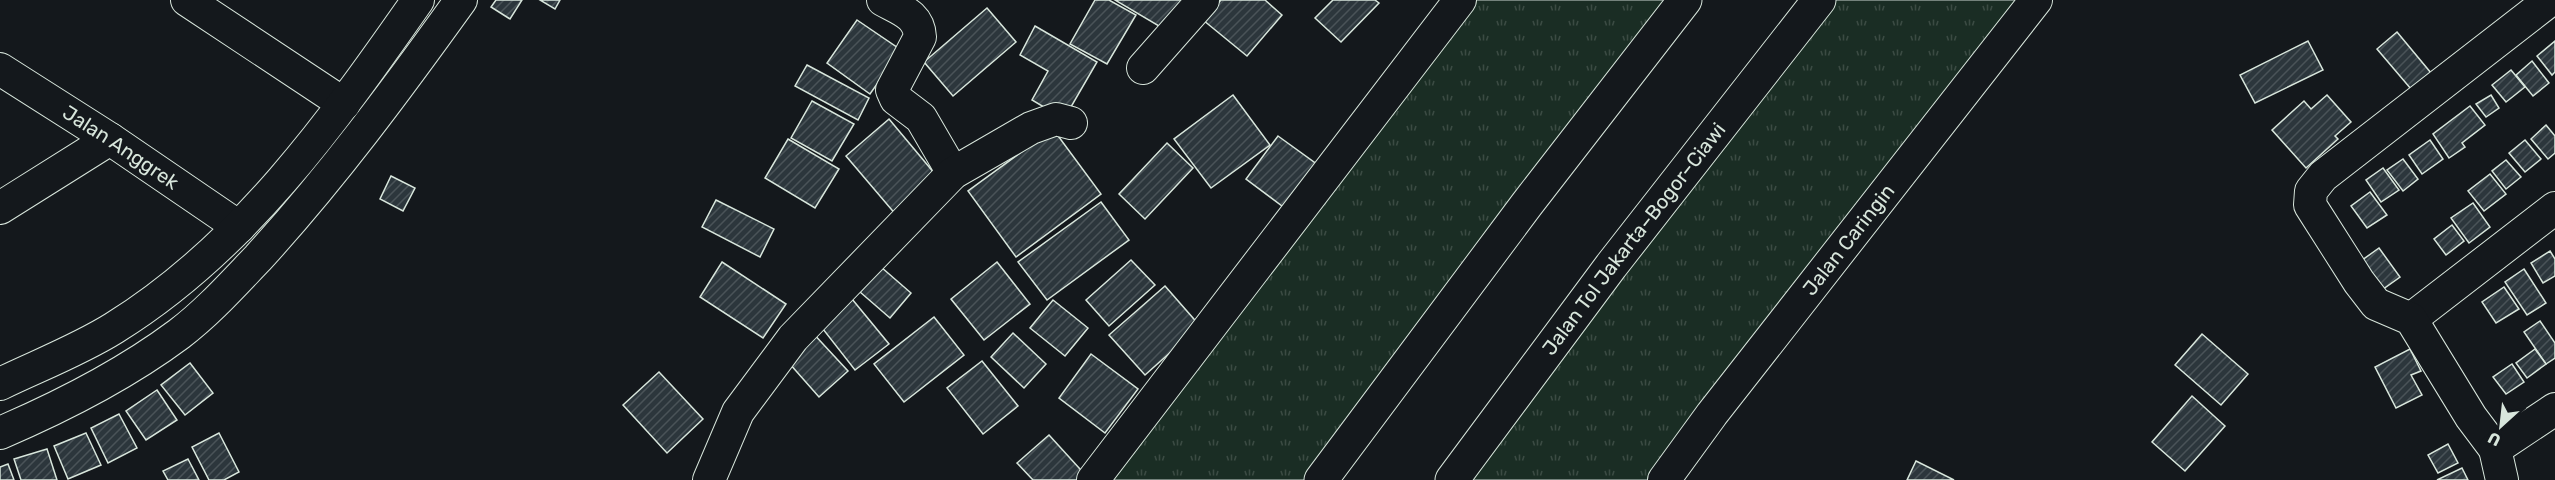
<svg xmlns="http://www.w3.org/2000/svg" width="2555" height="480" viewBox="0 0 2555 480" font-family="Rubik,sans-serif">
<defs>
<pattern id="grass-tufts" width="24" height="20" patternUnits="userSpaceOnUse" patternTransform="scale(1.5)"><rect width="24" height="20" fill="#1a2d24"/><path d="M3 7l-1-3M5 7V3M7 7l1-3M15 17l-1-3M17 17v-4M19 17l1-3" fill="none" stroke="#3b4b43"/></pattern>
<pattern id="building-hatch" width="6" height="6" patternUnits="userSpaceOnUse" patternTransform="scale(1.5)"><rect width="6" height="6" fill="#2c363c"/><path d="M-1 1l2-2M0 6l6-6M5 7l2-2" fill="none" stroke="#4a5358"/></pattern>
</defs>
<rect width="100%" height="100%" fill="#14181c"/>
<g fill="url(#grass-tufts)" stroke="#939e99" stroke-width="1.5">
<path d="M1460,0H1686L1324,480H1095Z"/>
<path d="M1819,0H2039L1664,480H1453Z"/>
</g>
<g fill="url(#building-hatch)" stroke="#d8e6dc" stroke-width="1.5">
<path d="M496,0H522L510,19L491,7Z"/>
<path d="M540,0H560L555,9Z"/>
<path d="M1095,0H1109L1136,15L1107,64L1070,44Z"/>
<path d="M1115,0H1187L1169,32Z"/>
<path d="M1221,0H1265L1282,15L1247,56L1203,20Z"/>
<path d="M1333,0H1375L1379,3L1341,42L1315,18Z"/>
<path d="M987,8L1016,42L953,96L924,62Z"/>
<path d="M857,20L901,50L870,94L827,63Z"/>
<path d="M1035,26L1097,62L1064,119L1032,100L1048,71L1020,55Z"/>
<path d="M2397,32L2431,73L2411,89L2377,49Z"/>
<path d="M2308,41L2323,70L2255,103L2240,75Z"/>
<path d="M2555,41V72L2552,75L2537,56Z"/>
<path d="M2532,61L2549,83L2533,96L2516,75Z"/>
<path d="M807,65L869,98L858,120L795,86Z"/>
<path d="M2511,70L2525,87L2506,102L2492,85Z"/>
<path d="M1233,95L1270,145L1211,188L1174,139Z"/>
<path d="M2327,95L2351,122L2335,136L2338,139L2306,168L2272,130L2304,101L2311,109Z"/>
<path d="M2491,95L2499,108L2486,117L2476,104Z"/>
<path d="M812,101L854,124L832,161L791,138Z"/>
<path d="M2470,106L2485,125L2462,143L2465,147L2449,158L2433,134Z"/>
<path d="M889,119L940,180L897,216L846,156Z"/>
<path d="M2546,125L2555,136V153L2548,159L2531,139Z"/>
<path d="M1053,129L1101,194L1016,257L968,191Z"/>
<path d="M1278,136L1318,165L1286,209L1246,179Z"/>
<path d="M788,139L839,169L815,208L765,178Z"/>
<path d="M2430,140L2443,159L2422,174L2409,155Z"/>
<path d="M2525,140L2541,159L2525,172L2509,153Z"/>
<path d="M1167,143L1193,168L1145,219L1119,194Z"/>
<path d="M2403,159L2418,179L2403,191L2387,170Z"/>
<path d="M2506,160L2521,177L2506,189L2492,171Z"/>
<path d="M2383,168L2399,190L2381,202L2366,180Z"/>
<path d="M2490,174L2506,194L2484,211L2468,191Z"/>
<path d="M391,176L415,188L403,211L380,199Z"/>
<path d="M2370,192L2387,215L2367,228L2351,206Z"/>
<path d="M716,200L774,229L760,257L702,227Z"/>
<path d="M1101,202L1129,240L1047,300L1018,262Z"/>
<path d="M2473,203L2490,227L2469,243L2451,218Z"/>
<path d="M2452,225L2464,241L2446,255L2434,239Z"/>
<path d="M2379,248L2400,277L2372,297L2351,268Z"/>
<path d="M2550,251L2555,259V276L2543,283L2531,263Z"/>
<path d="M1131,260L1155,285L1109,326L1086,300Z"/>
<path d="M722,262L786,304L763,338L700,297Z"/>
<path d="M997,262L1030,304L984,340L951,299Z"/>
<path d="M881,267L911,293L890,318L860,292Z"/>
<path d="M2524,269L2546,303L2527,315L2505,282Z"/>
<path d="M1165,286L1200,326L1145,375L1109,335Z"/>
<path d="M2504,287L2519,309L2496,323L2482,302Z"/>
<path d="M852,299L889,344L855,370L819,324Z"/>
<path d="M1053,300L1088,328L1065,356L1030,328Z"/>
<path d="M934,317L964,355L904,402L874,364Z"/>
<path d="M2540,321L2555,343V358L2546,364L2524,332Z"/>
<path d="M810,330L848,371L819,397L782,355Z"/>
<path d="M1013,333L1046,364L1024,388L991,357Z"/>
<path d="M2202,334L2248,374L2221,405L2175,365Z"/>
<path d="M2410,349L2421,371L2411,375L2422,395L2396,408L2375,367Z"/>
<path d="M2535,349L2546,364L2527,378L2516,363Z"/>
<path d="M1091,354L1138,389L1105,433L1059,398Z"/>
<path d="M982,361L1018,406L983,434L947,388Z"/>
<path d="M190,363L213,393L185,415L161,385Z"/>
<path d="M2512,364L2524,382L2506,394L2493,377Z"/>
<path d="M659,372L703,419L667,453L623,405Z"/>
<path d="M157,390L177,420L146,440L126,411Z"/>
<path d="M2192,396L2225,426L2185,471L2152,442Z"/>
<path d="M119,414L137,448L108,463L91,428Z"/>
<path d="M86,433L101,465L68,479L54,446Z"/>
<path d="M219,433L239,472L224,480H209L192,447Z"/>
<path d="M1049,435L1090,480H1033L1017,463Z"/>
<path d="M2448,444L2458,463L2438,473L2428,455Z"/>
<path d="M47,449L57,480H21L14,459Z"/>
<path d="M188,459L199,480H168L163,471Z"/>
<path d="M1916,461L1954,480H1907Z"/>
<path d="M8,464L14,480H0V467Z"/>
<path d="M2462,468L2468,480H2437Z"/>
</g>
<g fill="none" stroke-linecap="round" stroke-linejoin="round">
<g stroke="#d8e6dc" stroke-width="34">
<g id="street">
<path d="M187,0L344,104"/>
<path d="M883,0C901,10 919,15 920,37L892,90L896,99L921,118L953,173"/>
<path d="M1143,68L1203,0"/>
<path id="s1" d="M0,69L110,139L239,227"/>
<path d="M0,208L110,139"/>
<path d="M2411,319L2555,208"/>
<path d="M0,384C37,366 79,350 114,328C243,248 332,123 418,0"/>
<path d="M0,433C63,406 124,375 179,334C208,312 233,284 258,258C332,177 397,89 461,0"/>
<path d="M2495,449L2471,417L2411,319L2376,304L2359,282L2310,205L2311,191L2323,176L2550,0"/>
<path d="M709,480L738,412L793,338L953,173L1031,128L1056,119L1071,123"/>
<path d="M1093,480L1460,0"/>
<path id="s2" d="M1664,480L1712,414L2036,0"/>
<path d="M2502,480L2495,449L2555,409"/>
</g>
</g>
<g stroke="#d8e6dc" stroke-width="35">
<g id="highway">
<path d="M1321,480L1527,204L1685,0"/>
<path id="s3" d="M1452,480L1611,266L1819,0"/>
</g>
</g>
<use href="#street" stroke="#14181c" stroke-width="32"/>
<use href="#highway" stroke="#14181c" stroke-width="33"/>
</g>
<g text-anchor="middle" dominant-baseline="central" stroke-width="4.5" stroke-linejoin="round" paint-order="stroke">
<g font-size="20" fill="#d8e6dc" stroke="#14181c">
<text stroke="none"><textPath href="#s1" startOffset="144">Jalan Anggrek</textPath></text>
<text stroke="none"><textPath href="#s3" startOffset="302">Jalan Tol Jakarta–Bogor–Ciawi</textPath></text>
<text stroke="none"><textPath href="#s2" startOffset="303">Jalan Caringin</textPath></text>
</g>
</g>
<g transform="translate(2501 426) rotate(207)" stroke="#14181c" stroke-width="4.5" paint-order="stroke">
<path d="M0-4.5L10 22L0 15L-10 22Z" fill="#d8e6dc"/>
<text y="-9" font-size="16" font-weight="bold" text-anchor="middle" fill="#d8e6dc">U</text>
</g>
</svg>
